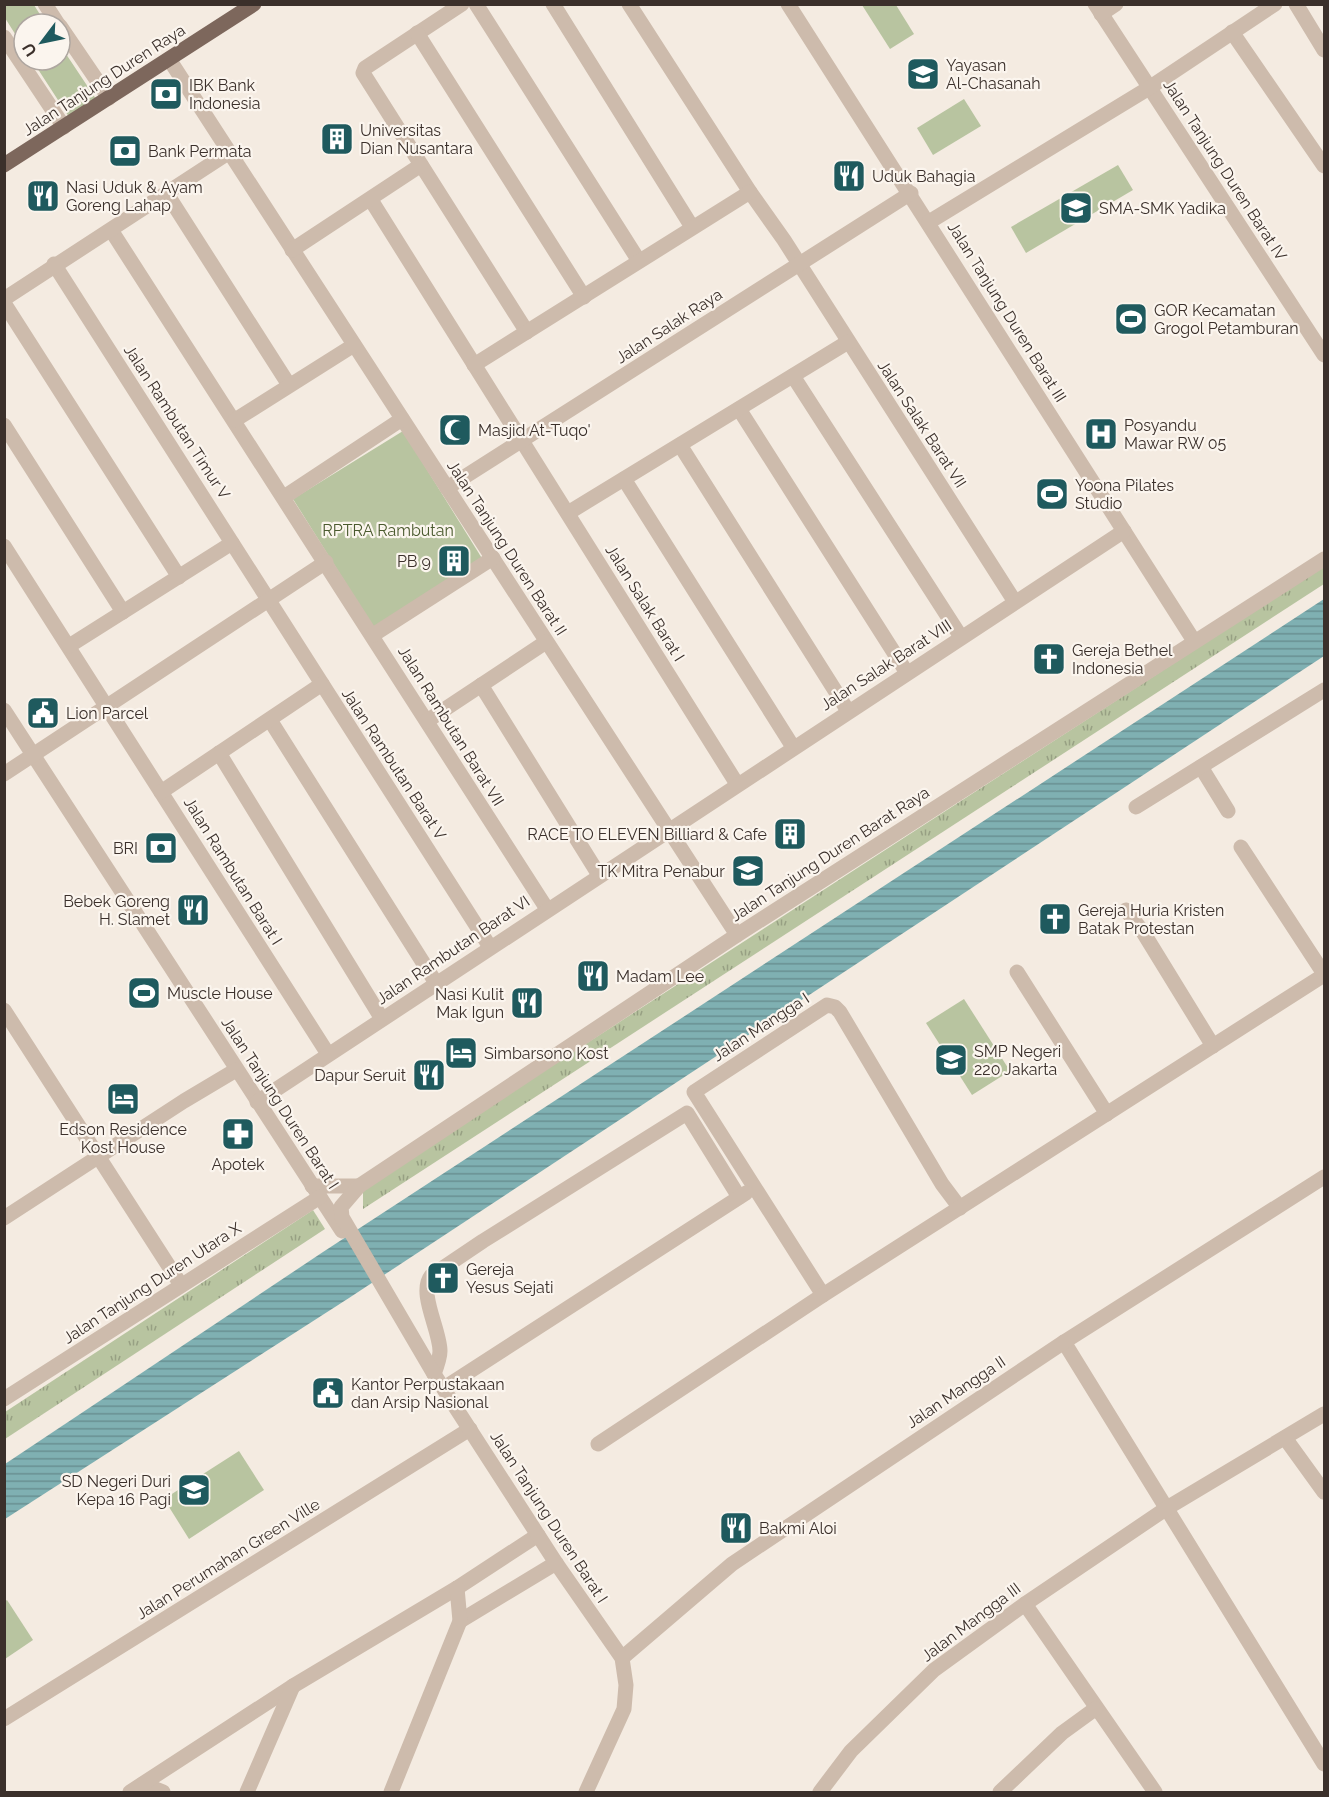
<svg xmlns="http://www.w3.org/2000/svg" width="1329" height="1797" viewBox="0 0 1329 1797" font-family="Raleway,sans-serif">
<defs>
<pattern id="grass-tufts" width="24" height="20" patternUnits="userSpaceOnUse" patternTransform="scale(1.5)"><rect width="24" height="20" fill="#b8c4a0"/><path d="M3 7l-1-3M5 7V3M7 7l1-3M15 17l-1-3M17 17v-4M19 17l1-3" fill="none" stroke="#97a083"/></pattern>
<pattern id="water-rules" width="6" height="5" patternUnits="userSpaceOnUse" patternTransform="scale(1.5)"><rect width="6" height="5" fill="#7fb0b2"/><path d="M0 2.5h6" fill="none" stroke="#699091"/></pattern>
</defs>
<rect width="100%" height="100%" fill="#f4ebe1"/>
<g fill="url(#grass-tufts)">
<path d="M1324,566V584L363,1209V1188Z"/>
<path d="M313,1210L325,1229L5,1439V1412Z"/>
</g>
<g fill="#b8c4a0">
<path d="M5,4L34,5L46,24H24V48L5,18Z"/>
<path d="M862,5H896L914,34L890,49Z"/>
<path d="M60,45L96,99L69,117L32,60H60Z"/>
<path d="M964,99L981,126L933,155L917,128Z"/>
<path d="M1118,165L1133,190L1026,253L1011,227Z"/>
<path d="M403,431L483,560L374,628L293,499Z"/>
<path d="M964,999L1010,1071L972,1095L926,1023Z"/>
<path d="M239,1451L264,1490L189,1539L164,1499Z"/>
<path d="M7,1600L33,1640L5,1659L4,1602Z"/>
</g>
<path fill="url(#water-rules)" d="M1324,599V656L349,1298L5,1519V1464L323,1252Z"/>
<g fill="none" stroke-linecap="round" stroke-linejoin="round">
<g stroke="#cdbbac" stroke-width="15">
<path d="M45,4L58,24"/>
<path d="M462,4L365,68L363,73L527,332"/>
<path d="M476,4L639,261"/>
<path d="M553,4L692,227"/>
<path d="M629,4L750,192L784,240L1015,602"/>
<path d="M788,4L1194,641"/>
<path d="M1095,4L1324,355"/>
<path d="M1296,4L1324,50"/>
<path d="M1101,14L1116,4"/>
<path d="M60,26L109,98"/>
<path d="M1232,32L1324,166"/>
<path d="M417,33L584,297"/>
<path d="M4,37L64,127"/>
<path d="M169,59L737,935"/>
<path d="M167,194L289,385"/>
<path d="M371,200L737,784"/>
<path d="M929,222L1149,88L1275,4"/>
<path d="M111,230L547,909"/>
<path d="M292,250L421,165"/>
<path d="M54,264L490,947"/>
<path d="M4,299L228,153"/>
<path d="M4,303L179,577"/>
<path d="M474,365L750,192"/>
<path d="M793,376L961,637"/>
<path d="M739,409L907,673"/>
<path d="M235,420L354,345"/>
<path d="M4,425L123,612"/>
<path d="M680,445L848,711"/>
<path d="M624,479L793,747"/>
<path d="M447,488L911,193"/>
<path d="M284,497L402,419"/>
<path d="M568,513L848,342"/>
<path d="M4,546L328,1054"/>
<path d="M373,635L493,558"/>
<path d="M69,646L232,543"/>
<path d="M481,685L599,875"/>
<path d="M4,710L342,1231"/>
<path d="M270,720L436,983"/>
<path d="M427,721L546,642"/>
<path d="M219,753L382,1019"/>
<path d="M1201,767L1228,811"/>
<path d="M4,774L326,562"/>
<path d="M161,792L322,684"/>
<path d="M1136,807L1324,690"/>
<path d="M1241,847L1324,974"/>
<path d="M1126,910L1143,932L1213,1046"/>
<path d="M1017,972L1107,1114"/>
<path d="M4,1010L181,1285"/>
<path d="M257,1102L1124,531"/>
<path d="M312,1186H359"/>
<path d="M4,1218L184,1101L236,1070"/>
<path d="M823,1295L694,1092L827,1005L835,1007L840,1012L942,1184L960,1208"/>
<path d="M1064,1342L1324,1764"/>
<path d="M434,1374C437,1366 440,1358 440,1351C440,1330 418,1293 431,1276L483,1241L687,1113L739,1197"/>
<path d="M444,1388L746,1193"/>
<path d="M4,1399L320,1197"/>
<path d="M1285,1438L1324,1492"/>
<path d="M598,1444L823,1295L1324,975"/>
<path d="M1025,1604L1155,1792"/>
<path d="M460,1621L556,1563"/>
<path d="M622,1658L732,1564L1064,1342L1324,1177"/>
<path d="M4,1719L470,1429"/>
<path d="M143,1784L163,1792"/>
<path d="M130,1792L293,1686L457,1588L538,1535"/>
<path d="M247,1792L293,1686"/>
<path d="M391,1792L460,1621L457,1588"/>
<path d="M586,1792L624,1709L626,1685L622,1658L556,1563L434,1374L342,1217L341,1207L359,1186L737,935L1324,559"/>
<path d="M820,1792L851,1751L934,1670L1025,1604L1167,1508L1324,1414"/>
<path d="M1000,1792L1062,1733L1095,1709"/>
</g>
<path stroke="#7d675c" stroke-width="15" d="M4,165L254,4"/>
</g>
<defs>
<g id="school-square" transform="scale(1.725)"><rect x="-9" y="-9" width="18" height="18" rx="4" fill="#1f5a5e" stroke="#fbf5ee"/><path d="M0-5L7-2L0 1L-7-2ZM-4 1L0 2.5L4 1V4Q0 6-4 4Z" fill="#fff"/></g>
<g id="bank-square" transform="scale(1.725)"><rect x="-9" y="-9" width="18" height="18" rx="4" fill="#1f5a5e" stroke="#fbf5ee"/><path d="M-6-4H6V4H-6ZM0-2.3a2.3 2.3 0 1 0 0 4.6a2.3 2.3 0 1 0 0-4.6Z" fill="#fff"/></g>
<g id="building-square" transform="scale(1.725)"><rect x="-9" y="-9" width="18" height="18" rx="4" fill="#1f5a5e" stroke="#fbf5ee"/><path d="M-4-6H4V6H1V3H-1V6H-4ZM-2.5-4.3h1.7v1.8h-1.7ZM.8-4.3h1.7v1.8H.8ZM-2.5-1h1.7V.8h-1.7ZM.8-1h1.7V.8H.8Z" fill="#fff"/></g>
<g id="restaurant-square" transform="scale(1.725)"><rect x="-9" y="-9" width="18" height="18" rx="4" fill="#1f5a5e" stroke="#fbf5ee"/><path d="M-5-6h1v4h1v-4h1v4h1v-4h1v5L-1.5 .5V6h-2V.5L-5-1ZM5-6V6H3V1.5H1.5Q1.5-4 5-6Z" fill="#fff"/></g>
<g id="stadium-square" transform="scale(1.725)"><rect x="-9" y="-9" width="18" height="18" rx="4" fill="#1f5a5e" stroke="#fbf5ee"/><path d="M0-5a6.5 5 0 1 0 0 10a6.5 5 0 1 0 0-10ZM-3.5-1.8h7v3.6h-7Z" fill="#fff"/></g>
<g id="mosque-square" transform="scale(1.725)"><rect x="-9" y="-9" width="18" height="18" rx="4" fill="#1f5a5e" stroke="#fbf5ee"/><path d="M3.5-4.9A6 6 0 1 0 3.5 4.9A5 5 0 1 1 3.5-4.9Z" fill="#fff"/></g>
<g id="hospital-square" transform="scale(1.725)"><rect x="-9" y="-9" width="18" height="18" rx="4" fill="#1f5a5e" stroke="#fbf5ee"/><path d="M-5-5h3v3.5h4V-5h3V5h-3V1.5h-4V5h-3Z" fill="#fff"/></g>
<g id="church-square" transform="scale(1.725)"><rect x="-9" y="-9" width="18" height="18" rx="4" fill="#1f5a5e" stroke="#fbf5ee"/><path d="M-1.2-6h2.4v3.5h3.3v2.4h-3.3V6h-2.4V-.1h-3.3v-2.4h3.3Z" fill="#fff"/></g>
<g id="civic-square" transform="scale(1.725)"><rect x="-9" y="-9" width="18" height="18" rx="4" fill="#1f5a5e" stroke="#fbf5ee"/><path d="M-.6-6.5H3V-4.5H.6V-3L4-1V1h2V6H-6V1h2V-1L-.6-3ZM-1.2 2.5V6h2.4V2.5Z" fill="#fff"/></g>
<g id="hotel-square" transform="scale(1.725)"><rect x="-9" y="-9" width="18" height="18" rx="4" fill="#1f5a5e" stroke="#fbf5ee"/><path d="M-6-4.5h1.5V1H6V5H4.5V3h-9V5H-6ZM-4 0a1.8 1.8 0 1 1 3.6 0ZM.5 0V-2.5h3Q6-2.5 6 0Z" fill="#fff"/></g>
<g id="pharmacy-square" transform="scale(1.725)"><rect x="-9" y="-9" width="18" height="18" rx="4" fill="#1f5a5e" stroke="#fbf5ee"/><path d="M-2-6h4v4h4v4h-4v4h-4v-4h-4v-4h4Z" fill="#fff"/></g>
</defs>
<g fill-rule="evenodd">
<use href="#school-square" x="923" y="74"/>
<use href="#bank-square" x="166" y="94"/>
<use href="#building-square" x="337" y="139"/>
<use href="#bank-square" x="125" y="151"/>
<use href="#restaurant-square" x="849" y="176"/>
<use href="#restaurant-square" x="43" y="196"/>
<use href="#school-square" x="1076" y="208"/>
<use href="#stadium-square" x="1131" y="319"/>
<use href="#mosque-square" x="455" y="430"/>
<use href="#hospital-square" x="1101" y="434"/>
<use href="#stadium-square" x="1052" y="494"/>
<use href="#building-square" x="454" y="561"/>
<use href="#church-square" x="1049" y="659"/>
<use href="#civic-square" x="43" y="713"/>
<use href="#building-square" x="790" y="834"/>
<use href="#bank-square" x="161" y="848"/>
<use href="#school-square" x="748" y="871"/>
<use href="#restaurant-square" x="193" y="910"/>
<use href="#church-square" x="1055" y="919"/>
<use href="#restaurant-square" x="593" y="976"/>
<use href="#stadium-square" x="144" y="993"/>
<use href="#restaurant-square" x="527" y="1003"/>
<use href="#hotel-square" x="461" y="1053"/>
<use href="#school-square" x="951" y="1060"/>
<use href="#restaurant-square" x="429" y="1075"/>
<use href="#hotel-square" x="123" y="1099"/>
<use href="#pharmacy-square" x="238" y="1134"/>
<use href="#church-square" x="443" y="1278"/>
<use href="#civic-square" x="328" y="1393"/>
<use href="#school-square" x="194" y="1490"/>
<use href="#restaurant-square" x="736" y="1528"/>
</g>
<g text-anchor="middle" dominant-baseline="central" stroke-width="4.5" stroke-linejoin="round" paint-order="stroke">
<g font-size="16" fill="#3b302b" stroke="#fbf5ee" text-anchor="start">
<text x="946" y="65">Yayasan<tspan x="946" dy="18">Al-Chasanah</tspan></text>
<text x="189" y="85">IBK Bank<tspan x="189" dy="18">Indonesia</tspan></text>
<text x="360" y="130">Universitas<tspan x="360" dy="18">Dian Nusantara</tspan></text>
<text x="148" y="151">Bank Permata</text>
<text x="872" y="176">Uduk Bahagia</text>
<text x="66" y="187">Nasi Uduk &amp; Ayam<tspan x="66" dy="18">Goreng Lahap</tspan></text>
<text x="1099" y="208">SMA-SMK Yadika</text>
<text x="1154" y="310">GOR Kecamatan<tspan x="1154" dy="18">Grogol Petamburan</tspan></text>
<text x="1124" y="425">Posyandu<tspan x="1124" dy="18">Mawar RW 05</tspan></text>
<text x="478" y="430">Masjid At-Tuqo'</text>
<text x="1075" y="485">Yoona Pilates<tspan x="1075" dy="18">Studio</tspan></text>
<text x="431" y="561" text-anchor="end">PB 9</text>
<text x="1072" y="650">Gereja Bethel<tspan x="1072" dy="18">Indonesia</tspan></text>
<text x="66" y="713">Lion Parcel</text>
<text x="767" y="834" text-anchor="end">RACE TO ELEVEN Billiard &amp; Cafe</text>
<text x="138" y="848" text-anchor="end">BRI</text>
<text x="725" y="871" text-anchor="end">TK Mitra Penabur</text>
<text x="170" y="901" text-anchor="end">Bebek Goreng<tspan x="170" dy="18">H. Slamet</tspan></text>
<text x="1078" y="910">Gereja Huria Kristen<tspan x="1078" dy="18">Batak Protestan</tspan></text>
<text x="616" y="976">Madam Lee</text>
<text x="167" y="993">Muscle House</text>
<text x="504" y="994" text-anchor="end">Nasi Kulit<tspan x="504" dy="18">Mak Igun</tspan></text>
<text x="974" y="1051">SMP Negeri<tspan x="974" dy="18">220 Jakarta</tspan></text>
<text x="484" y="1053">Simbarsono Kost</text>
<text x="406" y="1075" text-anchor="end">Dapur Seruit</text>
<text x="123" y="1129" text-anchor="middle">Edson Residence<tspan x="123" dy="18">Kost House</tspan></text>
<text x="238" y="1164" text-anchor="middle">Apotek</text>
<text x="466" y="1269">Gereja<tspan x="466" dy="18">Yesus Sejati</tspan></text>
<text x="351" y="1384">Kantor Perpustakaan<tspan x="351" dy="18">dan Arsip Nasional</tspan></text>
<text x="171" y="1481" text-anchor="end">SD Negeri Duri<tspan x="171" dy="18">Kepa 16 Pagi</tspan></text>
<text x="759" y="1528">Bakmi Aloi</text>
</g>
<g font-size="16" fill="#3b302b" stroke="#fbf5ee">
<text transform="translate(104 80) rotate(-33)">Jalan Tanjung Duren Raya</text>
<text transform="translate(1225 170) rotate(57)">Jalan Tanjung Duren Barat IV</text>
<text transform="translate(1007 312) rotate(58)">Jalan Tanjung Duren Barat III</text>
<text transform="translate(669 326) rotate(-33)">Jalan Salak Raya</text>
<text transform="translate(177 422) rotate(57)">Jalan Rambutan Timur V</text>
<text transform="translate(922 424) rotate(57)">Jalan Salak Barat VII</text>
<text transform="translate(507 548) rotate(57)">Jalan Tanjung Duren Barat II</text>
<text transform="translate(645 603) rotate(58)">Jalan Salak Barat I</text>
<text transform="translate(886 665) rotate(-33)">Jalan Salak Barat VIII</text>
<text transform="translate(451 726) rotate(58)">Jalan Rambutan Barat VII</text>
<text transform="translate(394 764) rotate(57)">Jalan Rambutan Barat V</text>
<text transform="translate(830 854) rotate(-33)">Jalan Tanjung Duren Barat Raya</text>
<text transform="translate(233 871) rotate(58)">Jalan Rambutan Barat I</text>
<text transform="translate(453 950) rotate(-34)">Jalan Rambutan Barat VI</text>
<text transform="translate(761 1027) rotate(-33)">Jalan Mangga I</text>
<text transform="translate(280 1103) rotate(57)">Jalan Tanjung Duren Barat I</text>
<text transform="translate(152 1283) rotate(-33)">Jalan Tanjung Duren Utara X</text>
<text transform="translate(956 1392) rotate(-34)">Jalan Mangga II</text>
<text transform="translate(549 1517) rotate(57)">Jalan Tanjung Duren Barat I</text>
<text transform="translate(228 1559) rotate(-32)">Jalan Perumahan Green Ville</text>
<text transform="translate(971 1622) rotate(-37)">Jalan Mangga III</text>
</g>
<g font-size="16" fill="#4a5a2e" stroke="#fbf5ee">
<text x="388" y="530">RPTRA Rambutan</text>
</g>
</g>
<rect width="1329" height="1797" fill="none" stroke="#3b302b" stroke-width="12"/>
<g transform="translate(42 42) rotate(238)"><circle r="28" fill="#fbf5ee" stroke="#aea6a0" stroke-width="1.5"/>
<path d="M0-4.5L10 22L0 15L-10 22Z" fill="#1f5a5e"/>
<text y="-9" font-size="16" font-weight="bold" text-anchor="middle" fill="#3b302b">U</text>
</g>
</svg>
